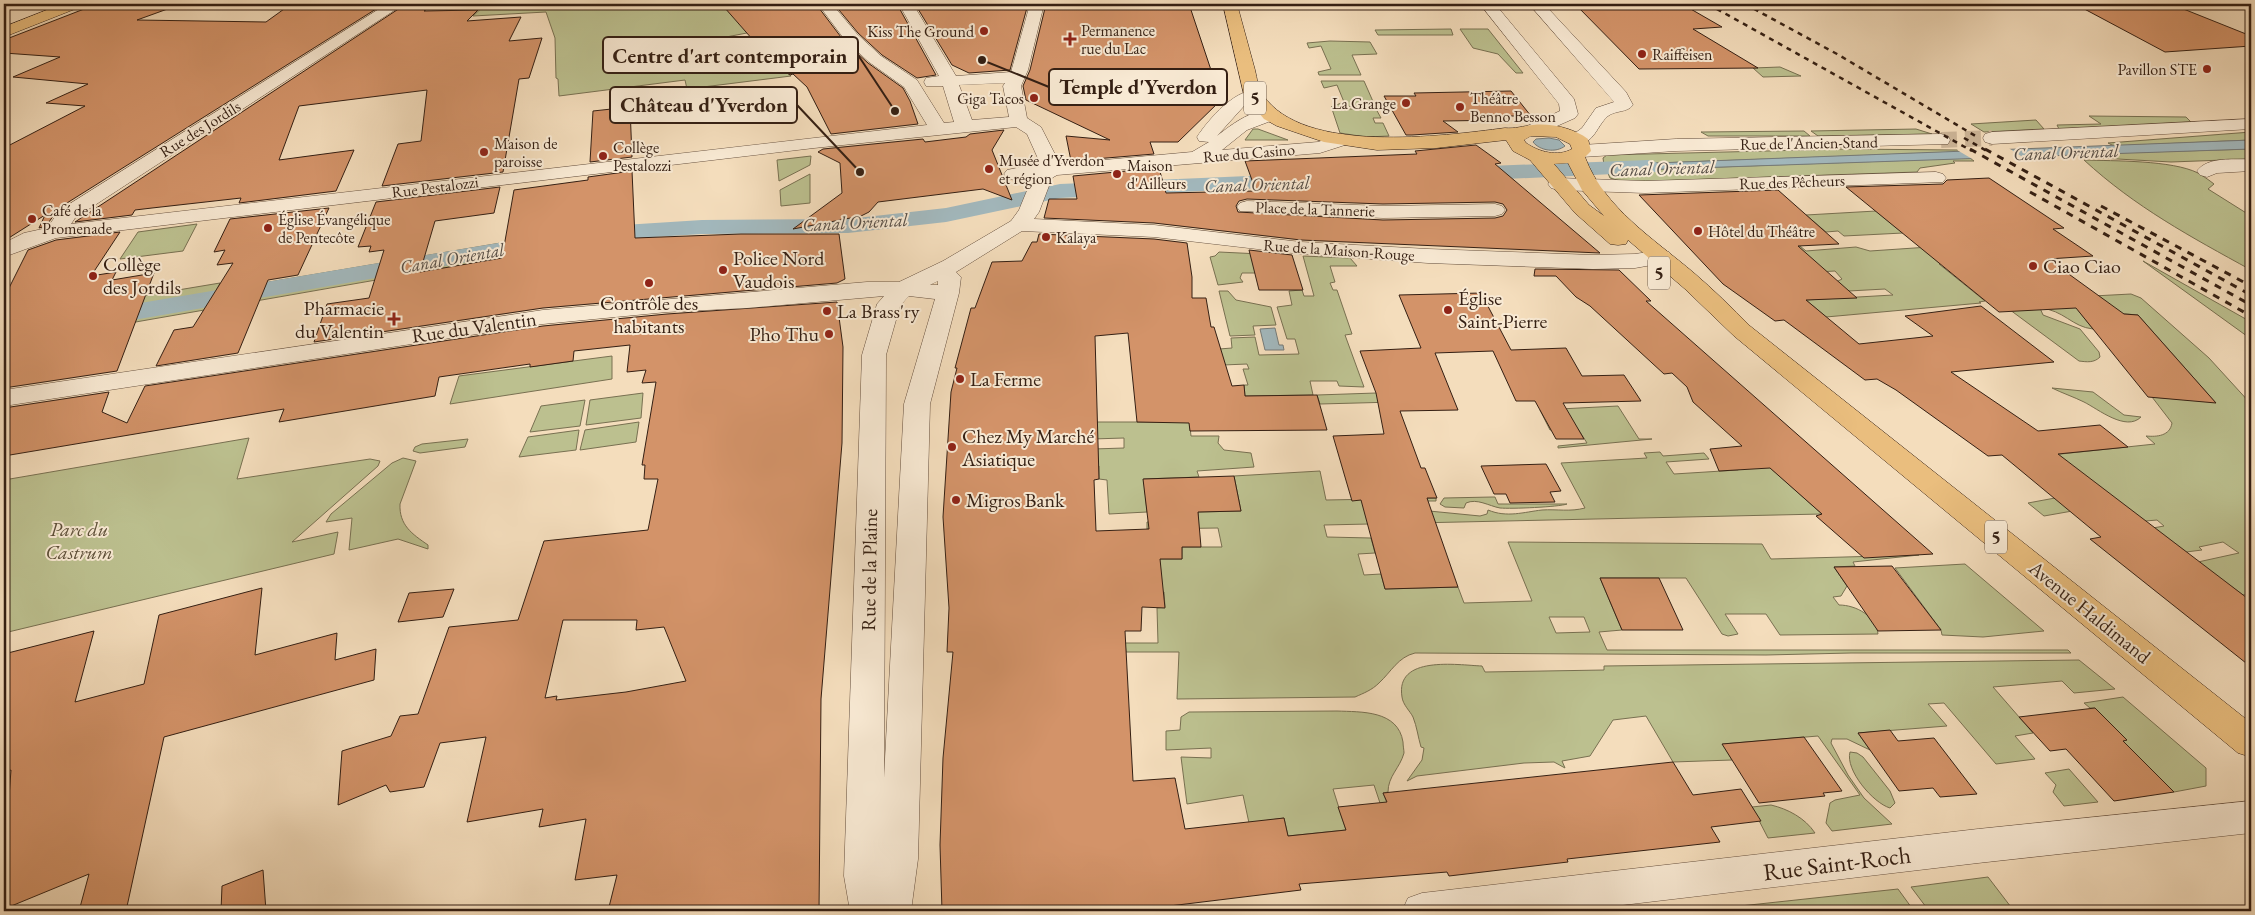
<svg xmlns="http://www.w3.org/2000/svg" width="2255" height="915" viewBox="0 0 2255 915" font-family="'EB Garamond',serif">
<rect width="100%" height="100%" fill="#f4ddbc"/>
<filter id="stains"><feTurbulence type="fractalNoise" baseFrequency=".004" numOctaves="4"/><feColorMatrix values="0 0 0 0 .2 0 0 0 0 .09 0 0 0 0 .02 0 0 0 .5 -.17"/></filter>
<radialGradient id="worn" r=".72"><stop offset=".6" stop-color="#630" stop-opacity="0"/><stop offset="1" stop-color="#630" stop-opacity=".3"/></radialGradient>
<g fill="#bcc08f" stroke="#787051" fill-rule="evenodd">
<path d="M486,4H734L735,6L725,8L752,32L721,38L728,42L757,37L791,76L687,89L685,80L559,96L558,79L556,78L555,38L546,12L473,16Z"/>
<path d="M1451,29L1453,35H1378L1375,30Z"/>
<path d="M1460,29H1488L1523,73H1516L1498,54L1473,48Z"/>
<path d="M1330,41L1370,42L1377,54L1352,55L1361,75H1319L1318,72L1331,69L1321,46L1309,48L1307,43Z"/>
<path d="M1780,67L1801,76L1763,77L1753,68Z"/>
<path d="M1321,81H1364L1375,106L1331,107L1344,102L1337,85L1324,88Z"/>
<path d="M1332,109H1376L1381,118H1373L1375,123H1383L1389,136L1366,137L1340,133Z"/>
<path d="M2089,116L2186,117L2191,122L2059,129L2057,125L2101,124Z"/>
<path d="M2036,120L2044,129L1984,132L1971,124Z"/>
<path d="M1253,129H1258L1288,140H1245Z"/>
<path d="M1916,129L1932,134L1818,136L1811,131Z"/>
<path d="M1804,131L1810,136H1708L1701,132Z"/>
<path d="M2251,132V140L2114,146L2108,143Z"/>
<path d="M1845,149L1957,150L1960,152L1604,165L1603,158L1607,155Z"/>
<path d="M2251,149V159L2171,162L2082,157L2079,154Z"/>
<path d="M811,156L810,165L779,181L777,160Z"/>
<path d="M1970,158L1974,161H1953L1955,163L1920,168L1917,172L1624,182L1610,178L1607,171Z"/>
<path d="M2084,160C2113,161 2172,160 2198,173C2203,176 2209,180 2214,184L2208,189L2251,216V270C2191,237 2135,207 2084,160Z"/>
<path d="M810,174V203L781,206L780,190Z"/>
<path d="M1876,211L1903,233L1844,236L1838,231L1826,232L1806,215Z"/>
<path d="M197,224L183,251L120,259L138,232Z"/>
<path d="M548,235L549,239L4,332V319L220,283L216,291Z"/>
<path d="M2018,241L2043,259L1939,264L1985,301L1979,302L1981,303L1826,317L1806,300L1893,295L1885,289L1794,294L1779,284L1838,281L1842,279L1835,271L1800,273L1739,242L1800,246L1806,251L1856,247L1870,251Z"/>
<path d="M523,250L502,258L4,345V339Z"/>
<path d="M1219,252L1281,255L1255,273H1242L1240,278L1243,282L1218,285L1210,257L1215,256Z"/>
<path d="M1303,256L1350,258L1357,266H1330L1335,282L1330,283L1333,290H1337L1352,334L1345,335L1364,387L1339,386L1337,381H1310L1313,395L1245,396L1244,385H1248L1243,369H1249L1247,364L1223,365L1219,349L1232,348L1231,338L1255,337L1259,355L1299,354L1295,339H1287L1277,307L1292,305L1289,291L1302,290L1304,296H1314Z"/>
<path d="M2143,261L2251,322V339Z"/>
<path d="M1219,291H1228L1236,300L1271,307L1276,325L1253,326L1255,335L1230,336Z"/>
<path d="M2131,294L2141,298L2209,358L2251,404V594L2243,595L2198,562L2239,553L2223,542L2199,547L2202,550L2186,552L2153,528L2164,526L2157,520L2100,525L2032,457L2155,444L2146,436C2157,437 2170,436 2172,423L2152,397L2215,402L2138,315L2078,310L2093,329C2072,327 2064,310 2040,308L2043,315L2080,329L2099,352L2100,357C2094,363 2087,362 2079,361L1998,301Z"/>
<path d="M612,356V379L450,404L459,376Z"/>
<path d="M2052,388L2093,392L2124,415L2141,417C2126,432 2098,409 2084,402C2074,397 2062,393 2052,388Z"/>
<path d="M643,393L641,418L586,425L590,400Z"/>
<path d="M1376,393L1395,402L1320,404L1317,395Z"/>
<path d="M585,400L580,426L530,432L541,406Z"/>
<path d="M1618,406L1639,439H1652L1558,448V446L1587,443L1578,429L1550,430L1540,410Z"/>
<path d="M1189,418L1191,436H1219L1218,443L1224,450L1251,453L1254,467L1197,471L1199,477L1144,479L1147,512L1109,514L1107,480L1099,479V466H1091L1093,449L1124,448V438L1092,439L1071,422H1169Z"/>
<path d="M639,422L636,442L580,450L585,430Z"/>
<path d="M579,430L576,450L519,457L528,437Z"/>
<path d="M249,438L237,479L370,459L380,461L378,466L292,542L338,532L334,554L4,633V480Z"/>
<path d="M468,439L465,447L420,453L413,451L415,447L422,444Z"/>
<path d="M1660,452L1663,456L1704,453L1709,459L1666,462L1674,474L1738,470L1757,456L1822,514L1324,525L1327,537L1371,538L1375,553L1358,554L1364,575L1381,574L1385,589L1458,587L1464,603L1532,601L1508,542L1762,544L1771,559L1919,555L1853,562L1855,566L1834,567L1847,586L1841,596L1833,597L1839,605C1856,605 1876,616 1878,634L1780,635L1766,614H1725L1738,634L1728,636L1722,634L1686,578H1600L1622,630L1599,632L1607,650H2068L2071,653H1851L1766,655L1415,653C1398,657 1391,672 1379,683C1372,690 1364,693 1355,697L1177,699L1179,652H1126L1125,643H1158L1157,608L1165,607L1164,592L1096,591L1160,559H1182V547H1222L1218,528L1147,529V522L1198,520V512L1241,511L1234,476L1320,471L1326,500L1436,498V501H1410L1419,510L1480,516L1487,514L1488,510C1507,518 1524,512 1542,510C1557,509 1570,512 1585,508L1561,463L1647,458L1644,453ZM1549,617H1584L1590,632L1556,633Z"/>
<path d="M403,458L416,461L400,504C399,525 412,534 428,545V549L398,539L349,550L352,518L326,522L331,514L392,463Z"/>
<path d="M1492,497H1495L1498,504H1567C1559,507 1511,509 1500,508C1489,506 1477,498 1466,503L1464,508L1445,507L1440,504L1444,498Z"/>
<path d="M2055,498L2078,510L2044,516L2028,503Z"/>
<path d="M1965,564L2044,631L1983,637L1942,635L1941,630L1895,568Z"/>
<path d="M2079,660L2115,689L2074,693L2062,681L1993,687L2033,733L2015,736L2035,759L1996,764L1944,703L1928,704L1947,726L1858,733L1870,750L1847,739H1832L1831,743L1848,775L1864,798L1892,824L1832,831L1826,823L1830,803L1835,800L1860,795L1818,736L1723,744L1732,760L1673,762L1646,716L1613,720L1590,756L1562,761L1565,768L1554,762L1524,763L1417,776L1407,781L1422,760L1424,748L1421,747C1418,737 1417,727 1413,717C1410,711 1403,705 1402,697C1395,655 1457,665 1482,666L1485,672L1604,670V666Z"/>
<path d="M2123,697L2206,768V786L2174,792L2123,741L2127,740L2095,708H2090L2084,703Z"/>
<path d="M1337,711C1361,712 1398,710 1403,742C1403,746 1404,750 1404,753C1400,768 1388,776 1388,792L1383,793L1387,803H1380L1374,785L1333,789L1346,830L1288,836L1284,818L1249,823L1243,795L1187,804L1181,757L1211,758V748L1166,750V731L1180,730L1181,717L1189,712Z"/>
<path d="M1850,752L1857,753L1863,757L1890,791L1895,803L1890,808C1873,803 1845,770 1850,752Z"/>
<path d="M2069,769L2098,802L2064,806L2053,792L2056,785L2045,773Z"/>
<path d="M1771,805C1788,809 1805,818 1815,833L1768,838L1752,807Z"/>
<path d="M1988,877L2014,911H1929L1911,887Z"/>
<path d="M1898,889L1914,911H1694Z"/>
</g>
<g fill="#a2b8bd" stroke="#767b79">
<path d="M1549,138L1559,140L1565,146C1556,153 1540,151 1533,142L1536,139Z"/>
<path d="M2251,140V149L1607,171L1604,165Z"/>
<path d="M1275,328L1279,345H1283L1284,350H1265L1260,329Z"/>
</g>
<path fill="#f4ddbc" d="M2007,147L2024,158L1974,160L1957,150Z"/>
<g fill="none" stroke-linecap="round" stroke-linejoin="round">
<g fill="#a2b8bd" fill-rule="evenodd">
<path d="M1648,160L1656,162L1659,167L1656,172L1463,181L1455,179L1452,174L1455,169L1463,167Z"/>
<path d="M1296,174L1304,176L1307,181L1304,186L1060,198L946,222L848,233L702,234L592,241L583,239L580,234L583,229L592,227L702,220L848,219L946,208L1060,184Z"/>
<path d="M545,235L554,237L557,242L554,247L99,326L90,324L86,318L90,312L99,310Z"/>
</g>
</g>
<g fill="#d39369" stroke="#341f13" fill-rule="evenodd">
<path d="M97,4H172L173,7L137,20L266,22L291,4H384L59,208L46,226L39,228L45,215L4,241V148L85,106L46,103L88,84L13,77L60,57L4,53V40Z"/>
<path d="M406,4H435L424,11L478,10L467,21L521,17L509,41L542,38L529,78L519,79L503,172L382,186L398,144L421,141L427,90L299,106L279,160L354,150L336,191L239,203L241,198L152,208L135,210L132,215L75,222Z"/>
<path d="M751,4H816L844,41L868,63L903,88L910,101L918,124L831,134L807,87L793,74L790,75L740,41L753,40L724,7Z"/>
<path d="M834,4H897L936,75L917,78L882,55L858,33Z"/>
<path d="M915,4H1028L1010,70L969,73L952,65Z"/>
<path d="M1046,4H1189L1221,100L1178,142H1150L1154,154L1071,161L1066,136L1110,140L1026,100L1023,86L1030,70Z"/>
<path d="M1575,4H1682L1722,27L1693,29L1758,68L1639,69Z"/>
<path d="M2075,4H2171L2251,36V46L2165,52Z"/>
<path d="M1511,91L1531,116H1505L1508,120L1443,121L1458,132L1412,135H1406L1384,96H1416L1414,93Z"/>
<path d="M630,107L632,157L590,162L593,111Z"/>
<path d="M1004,130L992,150L1012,200L983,189L878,202L869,212L861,216L793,229L842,193L840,163L818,152L823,149L923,139L925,142L966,137L970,134Z"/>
<path d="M1476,145L1501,163L1495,164L1600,253L1301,240L1154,223L1044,218L1049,199H1077L1073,176L1159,168L1166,193L1256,191L1245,161L1417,154L1415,151ZM1247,199L1383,204L1495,202L1503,204L1507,210L1503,216L1495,218L1383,220L1238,212L1236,206L1239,201Z"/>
<path d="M632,171L635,238L741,234H839L845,279L837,283L543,308L314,342L327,304L369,298L384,250L369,252L371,246L358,247L376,202L500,187L494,213L435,221L420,272L502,258L514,190L588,180V177Z"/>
<path d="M1989,178L2064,228L2053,229L2093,256L2048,259L2124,314L2138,315L2216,403L2148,397L2076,308L1999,312L1846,187L1943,184L1947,180Z"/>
<path d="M1778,190L1839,244L1798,246L1857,298L1806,300L1859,344L1933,336L1905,316L1981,306L2054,362L1951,372L2038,431L2100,425L2128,447L2058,454L2251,601V667L2090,539L2101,537L2002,455L1988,456L1896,390L1877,379L1865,380L1784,320L1775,321L1723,284L1639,195Z"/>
<path d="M329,208L298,275L268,280L238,353L156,366L174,330L193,327L233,263L217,265L225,250L214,252L230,219Z"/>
<path d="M120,232L91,276L116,272L112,280L154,273L117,371L4,388V298L28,250L56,240Z"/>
<path d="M1039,234L1154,239L1187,243L1192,277V298H1206L1211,327H1214L1232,386L1244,385L1245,396L1317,395L1327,430L1190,431L1189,423L1137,422L1128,333L1095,336L1099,479L1094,480L1096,531L1149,529L1143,479L1234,476L1241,511L1198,512L1201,547H1182V559H1160L1165,608L1142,607L1141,631H1125L1133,781L1175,778L1185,829L1284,818L1288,836L1346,830L1338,807L1387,802L1383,793L1673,762L1693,795L1741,789L1761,821L1711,827L1720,842L1567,859L1568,862L1449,876L1447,872L1299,884L1301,890L1153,908L1100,911H942L940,845L943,758L953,652H947L949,608L943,517L951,392L957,368H955L971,308H975L992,262L1022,261L1032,242H1037Z"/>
<path d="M1249,250L1292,255L1303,290H1259Z"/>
<path d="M1535,269L1619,270L1651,301H1646L1933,554L1864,558L1816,516L1822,514L1770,468L1719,471L1710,449L1742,446L1693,402L1687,387L1672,373L1664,374L1590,306L1576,297L1556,276H1534Z"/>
<path d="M1481,293L1511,350L1566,348L1582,376L1624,375L1641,401L1563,403L1584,439H1556L1535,401H1516L1493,351L1435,353L1458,410L1400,411L1421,468H1425L1437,498H1427L1458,587L1385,589L1361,500L1352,501L1333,436L1384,434L1376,393L1360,351L1421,348L1399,295Z"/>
<path d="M837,302L843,347L842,443L821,699L819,911H608L617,875L575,880L586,819L539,827L543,809L467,822L486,737L440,743L424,787L390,792L386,785L338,805L342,751L391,736L400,716L418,714L449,627L518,620L544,541L648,530L658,479H644L645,465H642L656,382L642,383L646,370L627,372L630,345L574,351L573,361L530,367V364L439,377L435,396L279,422L284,409L4,456V408L109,392L102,412L127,423L145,386L543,326L667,314ZM563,620H637L636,630L664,627L686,681L626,692L556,700L557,696L545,698Z"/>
<path d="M1546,464L1561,491L1550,492L1555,502L1510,503L1506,494H1494L1481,466Z"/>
<path d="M1892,566L1941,630L1878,631L1834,567Z"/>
<path d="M1600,578H1659L1683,630H1622Z"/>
<path d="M262,588L255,655L337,633L335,660L376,649L374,680L164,737L126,911H79L89,874L4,909V864L11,770L4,772V654L94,631L75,702L144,684L159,615Z"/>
<path d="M454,589L443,617L398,622L409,593Z"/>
<path d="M2095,708L2127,740L2123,741L2174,792L2114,801L2066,749L2050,751L2019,717Z"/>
<path d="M1890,730L1898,741L1934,738L1977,794L1940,797L1933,788L1899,791L1858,733Z"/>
<path d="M1804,737L1842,791L1823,793L1825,796L1759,803L1722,744Z"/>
<path d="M263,870L266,911H221L222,886Z"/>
</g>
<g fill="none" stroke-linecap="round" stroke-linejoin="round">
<path stroke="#ceb79a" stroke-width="16" stroke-dasharray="16 8" stroke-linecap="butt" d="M1941,140L1992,138"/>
<g stroke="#644e3d" stroke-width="1">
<g id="minor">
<path d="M387,4H404L75,218L71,224L927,125L904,87L869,62L845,40L818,4H832L857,34L881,56L917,80L944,123L954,122L943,86H926L924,82L926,78L939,76L899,4H913L956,76L1011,72L1030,4H1044L1028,70L1021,86L1027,118L1041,127L1060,164L1192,152L1209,142L1199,141L1197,137C1208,120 1237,86 1259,91L1262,95L1259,99L1244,106L1217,136C1232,124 1256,106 1276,111L1279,115L1276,119L1247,130L1222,150L1318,142L1341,134L1348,136L1350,140L1348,144L1320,153L1057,175L1052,178L1039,212L1034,219L1154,225L1301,242L1428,249L1593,255L1635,254L1661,250L1669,252L1672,257L1669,262L1635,268L1593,269L1428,263L1301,254L1154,237L1022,231L956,272L961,277L959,293L930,404L918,859L911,911H850L844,876L862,355L877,304L884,296L747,308L667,312L543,324L4,406V390L543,310L867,282H899L943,261L1011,221L1019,210L1033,176L1014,180L1007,178L1004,174L1007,170L1040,163L1027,134L1016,127L814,148L56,238L4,257V243L24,233L47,228L60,210ZM1005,83L1003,86L1009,117L972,120L959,85ZM938,281V285H930ZM909,296L935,299L904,404L884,778L886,355L900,306Z"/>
<path d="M1480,4H1495L1574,99L1578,114L1575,118L1539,134H1527L1524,130L1527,126L1560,111L1559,104Z"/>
<path d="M1529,4H1544L1626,92L1633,105C1627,113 1616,110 1608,116C1595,127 1594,149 1569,143L1567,139L1582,128L1596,108L1614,102Z"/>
<path d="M2251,119V129L1992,144L1985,142L1983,138L1985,134L1992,132Z"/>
<path d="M1941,134L1948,136L1950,140L1948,144L1676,151L1582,157L1575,155L1573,151L1575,147L1582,145L1676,139Z"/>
<path d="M2251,159V171L2217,173L2207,177L2200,175L2197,171C2208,156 2234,160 2251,159Z"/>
<path d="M1936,172L1943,174L1946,178L1943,182L1645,193L1558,190L1551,188L1548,184L1551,180L1558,178L1645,181Z"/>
<path d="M1247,201L1383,206L1495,204L1502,206L1505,210L1502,214L1495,216L1383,218L1240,211L1237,207L1240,203Z"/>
<path d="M2251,801V833L1978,863L1572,911H1402L1408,898L1422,893L1978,829Z"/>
</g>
</g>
<g stroke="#341f13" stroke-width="1">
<g id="major">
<path d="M62,4H82L80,7L4,37V27Z"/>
<path d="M1223,4H1237C1243,26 1249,48 1255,70C1257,78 1258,89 1263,95C1303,155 1443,136 1505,128C1515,129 1523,126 1533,125C1551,123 1573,128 1588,139L1591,151L1585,157C1604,208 1654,239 1694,273C1714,290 1732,308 1750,326L2251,723V757L2238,753L1734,336L1685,289L1628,240L1626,244L1618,245L1610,244L1575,213L1530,160L1513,151L1506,140L1436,148L1377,150L1324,142L1277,126L1264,119L1244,95ZM1531,136L1556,137L1570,144L1572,149C1558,157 1539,152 1526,143L1524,140ZM1568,163L1582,190L1604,216L1589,205L1554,164Z"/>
</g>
</g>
<use href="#minor" fill="#f8e9d3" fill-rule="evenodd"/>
<use href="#major" fill="#eabe7e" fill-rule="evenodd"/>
<g stroke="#341f13" stroke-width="2.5" stroke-dasharray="5 5" stroke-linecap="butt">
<path d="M1708,4L1972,151"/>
<path d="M1745,4L1837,54L1979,138"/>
<path d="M1964,138L1987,151"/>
</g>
<g stroke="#341f13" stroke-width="3" stroke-dasharray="7 7" stroke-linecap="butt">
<path d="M1970,149L2251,305"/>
<path d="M1985,149L2251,295"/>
<path d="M2030,192L2251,316"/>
<path d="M2101,206L2251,286"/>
</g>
</g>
<g fill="#8f2418" stroke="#f8e9d3" stroke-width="2">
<circle cx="984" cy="31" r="5"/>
<path d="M1067.5 31.5h5v5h5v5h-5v5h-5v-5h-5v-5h5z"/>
<circle cx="1642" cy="54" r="5"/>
<circle cx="2207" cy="69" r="5"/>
<circle cx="1034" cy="98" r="5"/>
<circle cx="1406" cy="103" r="5"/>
<circle cx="1460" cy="107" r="5"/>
<circle cx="484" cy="152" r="5"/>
<circle cx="603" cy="156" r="5"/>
<circle cx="989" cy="169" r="5"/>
<circle cx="1117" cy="174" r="5"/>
<circle cx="32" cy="219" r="5"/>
<circle cx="268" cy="228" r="5"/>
<circle cx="1698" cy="231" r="5"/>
<circle cx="1046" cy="237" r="5"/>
<circle cx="2033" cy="266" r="5"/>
<circle cx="723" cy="270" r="5"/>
<circle cx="93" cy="276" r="5"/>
<circle cx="649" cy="283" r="5"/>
<circle cx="1448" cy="310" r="5"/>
<circle cx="827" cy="311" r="5"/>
<path d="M391.5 311.5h5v5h5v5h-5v5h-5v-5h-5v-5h5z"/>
<circle cx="829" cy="334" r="5"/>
<circle cx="960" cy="379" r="5"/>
<circle cx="952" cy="447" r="5"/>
<circle cx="956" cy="500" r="5"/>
</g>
<g text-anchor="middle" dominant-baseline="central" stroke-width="4" stroke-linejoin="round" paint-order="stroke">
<g font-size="16" fill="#341f13" stroke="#f8e9d3" text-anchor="start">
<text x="1081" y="30">Permanence<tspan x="1081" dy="18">rue du Lac</tspan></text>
<text x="974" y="31" text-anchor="end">Kiss The Ground</text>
<text x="1652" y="54">Raiffeisen</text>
<text x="2197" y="69" text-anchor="end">Pavillon STE</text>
<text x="1024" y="98" text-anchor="end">Giga Tacos</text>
<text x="1470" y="98">Théâtre<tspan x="1470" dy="18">Benno Besson</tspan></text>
<text x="1396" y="103" text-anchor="end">La Grange</text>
<text x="494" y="143">Maison de<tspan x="494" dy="18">paroisse</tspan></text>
<text x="613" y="147">Collège<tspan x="613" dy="18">Pestalozzi</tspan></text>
<text x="999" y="160">Musée d'Yverdon<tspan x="999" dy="18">et région</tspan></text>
<text x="1127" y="165">Maison<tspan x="1127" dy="18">d'Ailleurs</tspan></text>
<text x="42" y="210">Café de la<tspan x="42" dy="18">Promenade</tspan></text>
<text x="278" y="219">Église Évangélique<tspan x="278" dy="18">de Pentecôte</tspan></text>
<text x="1708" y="231">Hôtel du Théâtre</text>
<text x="1056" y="237">Kalaya</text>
</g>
<g font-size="16" fill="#341f13" stroke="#f8e9d3">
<text transform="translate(200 129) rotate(-32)">Rue des Jordils</text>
<text transform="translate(1809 143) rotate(-1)">Rue de l'Ancien-Stand</text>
<text transform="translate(1249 153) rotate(-5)">Rue du Casino</text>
<text transform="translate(1792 182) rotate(-2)">Rue des Pêcheurs</text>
<text transform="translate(435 187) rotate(-7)">Rue Pestalozzi</text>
<text transform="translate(1315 209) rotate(2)">Place de la Tannerie</text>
<text transform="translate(1339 250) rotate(4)">Rue de la Maison-Rouge</text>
</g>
<g font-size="18" font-style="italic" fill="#554d46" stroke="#f8e9d3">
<text transform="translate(2066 152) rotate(-2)">Canal Oriental</text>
<text transform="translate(1662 168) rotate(-2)">Canal Oriental</text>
<text transform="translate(1257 184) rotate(-2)">Canal Oriental</text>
<text transform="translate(855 222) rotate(-3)">Canal Oriental</text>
<text transform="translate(452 258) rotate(-10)">Canal Oriental</text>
</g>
<g fill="#f8e9d3" stroke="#6f5c4d" stroke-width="1">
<rect x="1244" y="81.5" width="22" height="33" rx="4"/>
<rect x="1648" y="256.5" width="22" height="33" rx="4"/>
<rect x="1985" y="520.5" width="22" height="33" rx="4"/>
</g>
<g font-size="19" font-weight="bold" fill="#341f13">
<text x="1255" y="98">5</text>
<text x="1659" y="273">5</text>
<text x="1996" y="537">5</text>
</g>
<g font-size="20" fill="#341f13" stroke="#f8e9d3" text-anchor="start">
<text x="733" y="258">Police Nord<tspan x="733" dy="23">Vaudois</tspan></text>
<text x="103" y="264">Collège<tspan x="103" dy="23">des Jordils</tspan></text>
<text x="2043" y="266">Ciao Ciao</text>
<text x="1458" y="298">Église<tspan x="1458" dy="23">Saint-Pierre</tspan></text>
<text x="649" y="303" text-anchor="middle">Contrôle des<tspan x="649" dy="23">habitants</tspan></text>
<text x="384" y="308" text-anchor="end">Pharmacie<tspan x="384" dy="23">du Valentin</tspan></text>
<text x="837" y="311">La Brass'ry</text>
<text x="819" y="334" text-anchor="end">Pho Thu</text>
<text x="970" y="379">La Ferme</text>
<text x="962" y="436">Chez My Marché<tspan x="962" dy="23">Asiatique</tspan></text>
<text x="966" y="500">Migros Bank</text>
</g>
<g font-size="20" fill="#341f13" stroke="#f8e9d3">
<text transform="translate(474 327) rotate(-8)">Rue du Valentin</text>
<text transform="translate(869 570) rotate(-89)">Rue de la Plaine</text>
<text transform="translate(2090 612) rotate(39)">Avenue Haldimand</text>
</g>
<g font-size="20" font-style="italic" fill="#5d4f38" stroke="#f8e9d3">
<text x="79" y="529">Parc du<tspan x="79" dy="23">Castrum</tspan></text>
</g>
<g font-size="24" fill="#341f13" stroke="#f8e9d3">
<text transform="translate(1837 863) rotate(-7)">Rue Saint-Roch</text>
</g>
</g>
<path fill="none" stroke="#341f13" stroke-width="2" d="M895 111L858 55M982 60L1049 87M860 172L797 105"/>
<g fill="#341f13" stroke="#f8e9d3" stroke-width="2">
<circle cx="895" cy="111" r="5"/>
<circle cx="982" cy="60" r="5"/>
<circle cx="860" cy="172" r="5"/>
</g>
<g fill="#f8e9d3" stroke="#341f13" stroke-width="2">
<rect x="603" y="37" width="255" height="36" rx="5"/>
<rect x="1049" y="69" width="178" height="36" rx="5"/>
<rect x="610" y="87" width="187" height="36" rx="5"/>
</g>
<g font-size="21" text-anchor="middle" font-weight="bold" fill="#341f13">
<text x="730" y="63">Centre d'art contemporain</text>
<text x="1138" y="94">Temple d'Yverdon</text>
<text x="704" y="112">Château d'Yverdon</text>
</g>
<rect width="2255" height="915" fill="none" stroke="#f4ddbc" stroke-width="20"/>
<rect x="5" y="5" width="2245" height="905" fill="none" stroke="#341f13" stroke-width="2.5"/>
<rect x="10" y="10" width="2235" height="895" fill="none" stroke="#341f13"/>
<rect width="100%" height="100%" filter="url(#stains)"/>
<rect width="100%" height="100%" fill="url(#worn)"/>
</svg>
